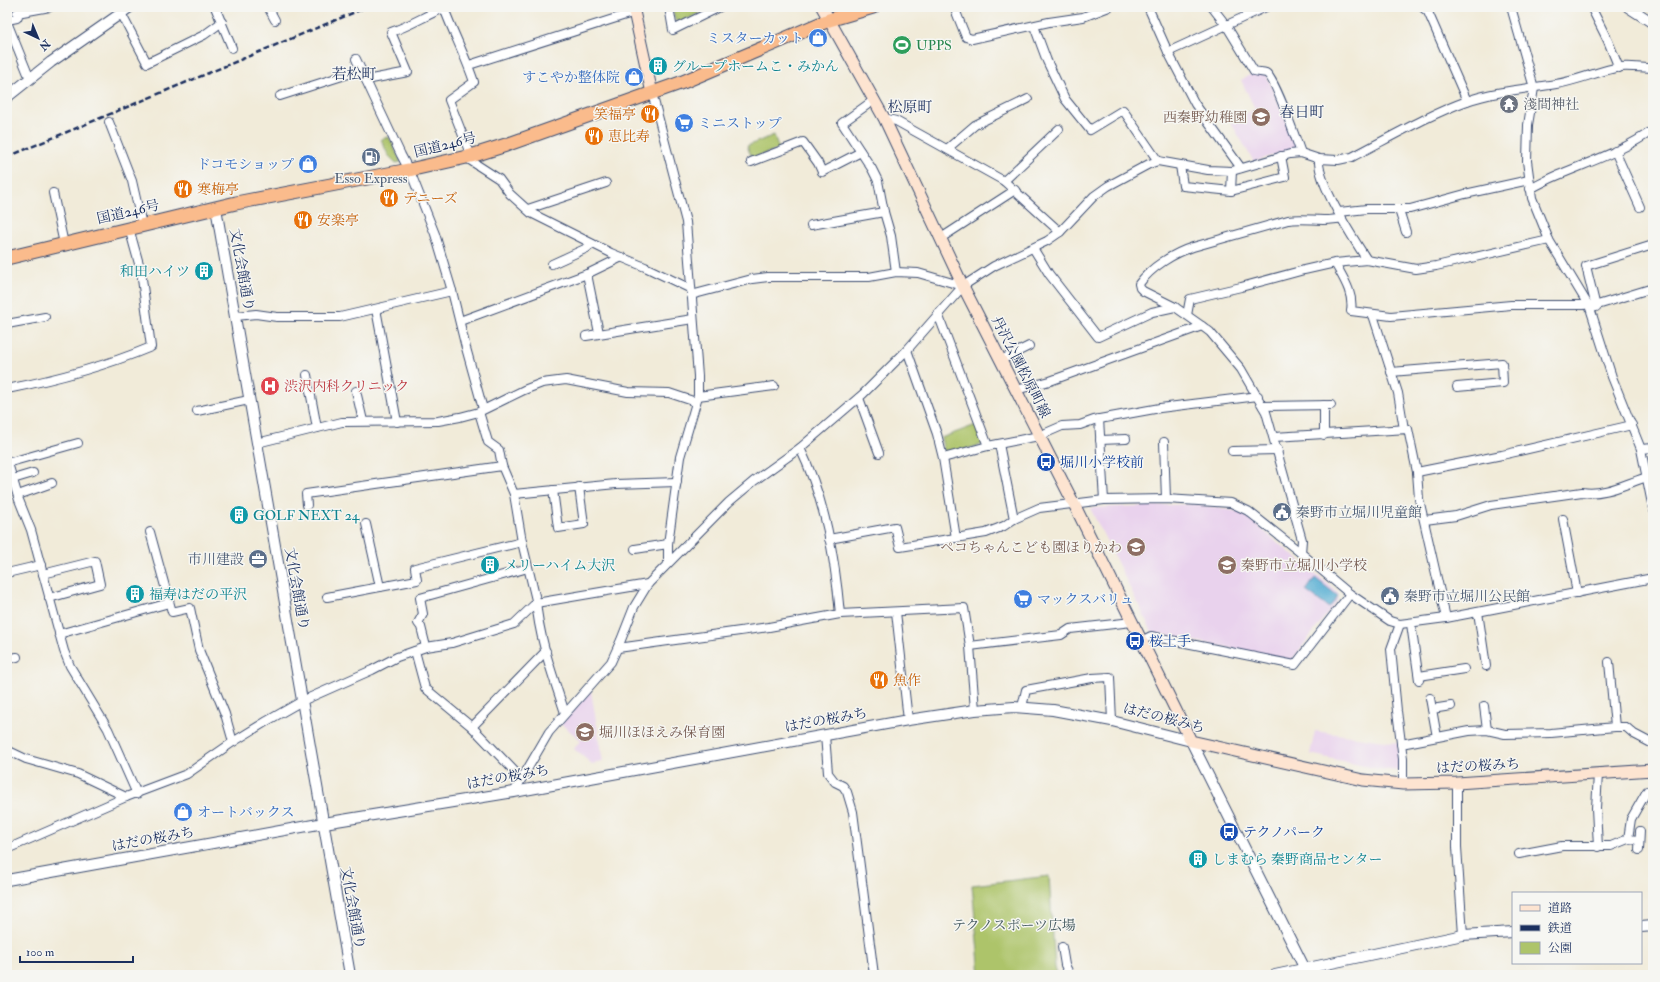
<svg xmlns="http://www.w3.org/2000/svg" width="1660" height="982" viewBox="0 0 1660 982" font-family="'IM FELL Double Pica','Noto Serif JP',serif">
<rect width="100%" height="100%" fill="#f6f6f2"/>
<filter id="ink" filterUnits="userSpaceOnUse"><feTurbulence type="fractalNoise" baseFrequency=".025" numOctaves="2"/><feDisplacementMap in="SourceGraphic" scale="8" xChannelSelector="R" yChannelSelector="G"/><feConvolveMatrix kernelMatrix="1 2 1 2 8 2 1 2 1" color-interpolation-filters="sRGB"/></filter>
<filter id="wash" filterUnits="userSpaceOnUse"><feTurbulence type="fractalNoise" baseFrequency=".012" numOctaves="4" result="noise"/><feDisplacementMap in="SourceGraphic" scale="16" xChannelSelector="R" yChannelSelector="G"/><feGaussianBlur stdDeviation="0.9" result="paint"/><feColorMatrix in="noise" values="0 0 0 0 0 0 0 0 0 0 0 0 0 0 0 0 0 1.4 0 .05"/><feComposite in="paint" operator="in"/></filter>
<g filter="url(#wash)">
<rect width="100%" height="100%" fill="#f1ebd9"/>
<g fill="#e9d2ed">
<path d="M1253,73L1266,74L1297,146L1295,150L1279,153L1254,162L1229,119L1245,114L1255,109L1241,80Z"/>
<path d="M1195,504L1241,512L1339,593L1338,600L1291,661L1152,632L1090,508Z"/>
<path d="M591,691L603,762L592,764L574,749L581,740L561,724Z"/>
<path d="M1315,731L1398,743L1400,771L1378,769L1310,754Z"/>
</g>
<g fill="#adc46a" stroke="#647a64">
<path d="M672,7H703L704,11L679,23L675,20Z"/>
<path d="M774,135L779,149L752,158L747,146Z"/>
<path d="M389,137L401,162L396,163L388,155L381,139Z"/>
<path d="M976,425L983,443L981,445L947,454L944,452L941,438Z"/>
<path d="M1049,876L1055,967L1057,975H980L972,885Z"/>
</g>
<path fill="#56aed3" stroke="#386e98" d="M1315,578L1338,596L1329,608L1306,591Z"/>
</g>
<g filter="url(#ink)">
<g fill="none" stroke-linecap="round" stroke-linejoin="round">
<g stroke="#3b4b70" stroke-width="10">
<g id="minor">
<path d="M215,7L232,48"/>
<path d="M268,7L275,20"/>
<path d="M669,7L673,30L720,7"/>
<path d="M954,7L966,37L972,39L1049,22L1083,17L1109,7"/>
<path d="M1148,7L1168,52L1195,104L1241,168"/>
<path d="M1212,7L1226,25L1254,71C1258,72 1263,72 1266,73C1274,76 1297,142 1301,153"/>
<path d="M1422,7L1428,12L1467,101"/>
<path d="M1511,7L1534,88L1528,125L1527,161L1532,198L1549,240L1590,308L1612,377L1641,449L1653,509"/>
<path d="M1591,7L1608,41L1619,68"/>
<path d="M121,13L147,63L204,35L222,22"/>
<path d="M7,20L17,18L18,16L17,13L50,7"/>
<path d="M7,22L30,79"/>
<path d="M1034,26L1047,61L1065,99L1090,130L1123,110L1158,161"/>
<path d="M1168,52L1266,7"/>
<path d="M356,59L401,155L412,176L435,234L452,291L466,348L483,409"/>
<path d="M469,65L635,12"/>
<path d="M366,80L408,72L391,32C410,26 426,15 444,8C453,33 466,57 474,82L449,100L471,156"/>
<path d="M652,93L686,222L698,376V396L680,457L668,544V562"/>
<path d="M280,96L361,70"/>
<path d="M874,100L842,123L872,169L878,181L884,212L891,236L896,272"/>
<path d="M884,118L896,121L1004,181L1060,232"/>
<path d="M109,122L132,181L142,225"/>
<path d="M947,149L975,125L1028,99"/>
<path d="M1615,151L1640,207"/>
<path d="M465,157L499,179L510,194L531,213L611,253L645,267L691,289"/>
<path d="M1319,159C1317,183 1353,238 1367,260"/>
<path d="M751,162L803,142L818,163L822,172L857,154L860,151"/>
<path d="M1180,165L1183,186L1231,191L1285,177L1281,156"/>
<path d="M1004,181L1059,129"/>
<path d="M1530,189C1540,184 1550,178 1561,174C1592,161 1625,150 1653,130"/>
<path d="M1231,191L1232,171"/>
<path d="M53,193L64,244"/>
<path d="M528,209L606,183"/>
<path d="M1399,210L1406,232"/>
<path d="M1339,212L1367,209H1410L1465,194L1529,180"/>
<path d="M811,225L884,212"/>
<path d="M941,238L1015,190"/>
<path d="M1033,248L1049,274L1098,337L1152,312L1175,307"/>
<path d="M1335,263C1343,278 1354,293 1351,311L1391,316L1511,305H1584L1587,303"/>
<path d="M552,264L587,248L592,244"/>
<path d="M587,274L599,333"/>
<path d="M691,295L752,279L768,277H869L896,272L918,273L963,286"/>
<path d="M1591,307L1653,288"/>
<path d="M1596,307L1586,266L1653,245"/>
<path d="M376,309L397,422"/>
<path d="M938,314L988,446"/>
<path d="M1187,315L1190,299L1241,287L1304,270L1335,263L1367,260L1416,269L1436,266L1549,240"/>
<path d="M1373,315L1398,393L1404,429"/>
<path d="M236,316L256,314L277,317H340L452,291"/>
<path d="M460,321L587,274L622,257"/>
<path d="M7,324L45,317"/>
<path d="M586,336L693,319"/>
<path d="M907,350L937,434L943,458L956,538"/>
<path d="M1001,360L1029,346"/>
<path d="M1391,372L1502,363L1503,383L1457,387"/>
<path d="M307,375L317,428"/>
<path d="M7,389C58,379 103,367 151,347L141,271L129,228"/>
<path d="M1016,390L1050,381L1202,326"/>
<path d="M356,391L363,421"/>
<path d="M698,396L774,386"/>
<path d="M859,398L879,453"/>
<path d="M1263,406L1331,405"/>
<path d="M197,411L249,400"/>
<path d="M479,412L488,442L499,450L502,466L514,494L522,542L536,600C539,639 553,676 565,713"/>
<path d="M1099,419L1104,500"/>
<path d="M1324,435V405"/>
<path d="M1274,437L1408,429L1417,472L1419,499L1446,618"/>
<path d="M1100,440L1126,439"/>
<path d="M1164,442L1166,499"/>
<path d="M257,443L342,422L438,421L460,417L479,412L524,390L542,383L566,380L628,392L669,393L696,402"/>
<path d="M999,444L1014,519"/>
<path d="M800,448C825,500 835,557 840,614"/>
<path d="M1641,449L1653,448"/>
<path d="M1232,451L1278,450"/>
<path d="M943,458L988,446L1039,436L1062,426L1080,425L1094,420L1160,408L1258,396"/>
<path d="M7,460L19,500L31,530L64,651L70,666L108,729L137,794"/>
<path d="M7,463L78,443"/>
<path d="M1417,472L1502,455L1632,425"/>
<path d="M13,479L33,473"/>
<path d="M553,490L558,528L584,524L579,487"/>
<path d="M514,494L616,484L677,482"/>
<path d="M18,495L52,483"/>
<path d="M307,505L306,494L502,466"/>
<path d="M1563,519L1577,593"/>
<path d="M1425,520L1456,516L1491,505L1582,492C1604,496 1627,483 1647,477"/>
<path d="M366,524L380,587"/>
<path d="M150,532L172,612L190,608L199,650L225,714L233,742"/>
<path d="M829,539L895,527L900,547L986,533L1004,526L1014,519L1039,508L1104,500L1166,499L1231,503L1248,511L1301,553L1350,594L1390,621L1400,624L1446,618L1653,578"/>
<path d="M635,549L668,544"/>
<path d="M1301,553L1302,540L1266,412L1241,369L1210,332L1202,326L1175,307L1143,291L1140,288L1139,284C1151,267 1174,253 1193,247L1288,220C1306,217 1324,223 1342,218"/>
<path d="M7,573L41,565"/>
<path d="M43,574L95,561L100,584L49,598"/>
<path d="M327,597L417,580L415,568L522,542"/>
<path d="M896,612L908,720"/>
<path d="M1478,612L1486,666"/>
<path d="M1400,624L1391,649L1397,711L1403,759V784"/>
<path d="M1411,624L1419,680"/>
<path d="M59,634L169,603"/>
<path d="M1141,641L1151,636L1295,665L1350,594"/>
<path d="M970,646L1061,635L1070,629L1132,622"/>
<path d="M426,647L421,627L418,623L423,614L420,598L528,568"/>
<path d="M618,648L769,627L840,614L964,608L970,646L975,710"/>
<path d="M415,651L425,688L472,727L521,778"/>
<path d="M7,659L17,657"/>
<path d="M1609,662L1615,727"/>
<path d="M1419,676L1464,669"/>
<path d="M1430,698L1437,737"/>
<path d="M1484,706L1487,730"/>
<path d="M1022,707L1026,690L1092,678L1110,677L1112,721"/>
<path d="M1432,709L1451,706"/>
<path d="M472,727L546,651"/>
<path d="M825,735L828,773L835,782L843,786L847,792L853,812L874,975"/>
<path d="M1401,744L1469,731L1487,730L1505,734L1551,733L1615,727H1626L1634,734L1653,744"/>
<path d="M7,750L26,759L78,774L126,797"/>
<path d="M1598,774L1596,808L1598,847"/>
<path d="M1457,783V847L1463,935"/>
<path d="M514,792L549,732L611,662L621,640L634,607L648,584L729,502L754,481L800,448L863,394L907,350L963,286L994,266L1047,241L1060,232L1094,196L1108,186L1149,164L1158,161L1208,170L1232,171L1290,154L1301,153L1319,159L1338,160L1352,157C1389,138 1428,115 1467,101C1495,91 1526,89 1556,84C1577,81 1598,71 1620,67C1632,66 1642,68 1653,68"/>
<path d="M1628,839L1631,819L1647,791"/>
<path d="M7,849L126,797L187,774L233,742L267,721L302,701L372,670L397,657L426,647L452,643L514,624L536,603L648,584"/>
<path d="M1639,850L1640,831"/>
<path d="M1519,854L1562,846H1611L1628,839L1639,840"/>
<path d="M1062,947L1065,965L1070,975"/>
</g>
</g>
<g stroke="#3b4b70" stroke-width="12">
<g id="tertiary">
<path d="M1628,7L1653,23"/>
<path d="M7,97L51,62L130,7"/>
<path d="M216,208L350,975"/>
<path d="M7,880L324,823L514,792L908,720L975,710L1014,707L1053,710L1112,721L1191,741L1308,975"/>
<path d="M1641,927L1653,926"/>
<path d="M1275,975L1463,935L1513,932"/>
</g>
</g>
<g stroke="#3b4b70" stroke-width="13">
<g id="secondary">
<path d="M633,7L652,93"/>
<path d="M822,7L884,118L963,286L1074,504L1191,741L1363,780L1403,784L1457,783L1653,770"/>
</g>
</g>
<g stroke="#3b4b70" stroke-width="15">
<path id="trunk" d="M7,258L236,203L409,170L471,156L506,145L683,82L829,20L873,7"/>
</g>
<use href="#minor" stroke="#fff" stroke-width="8"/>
<use href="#tertiary" stroke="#fff" stroke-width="10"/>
<use href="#secondary" stroke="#fde4d1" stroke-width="11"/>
<use href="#trunk" stroke="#fabb8c" stroke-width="13"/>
<path stroke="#1b2f5e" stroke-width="2.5" stroke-dasharray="6 3" stroke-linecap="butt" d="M7,157L367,7"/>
</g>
</g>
<defs>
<g id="shop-disc" transform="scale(1)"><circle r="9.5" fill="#3f7fe0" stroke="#f6f6f2"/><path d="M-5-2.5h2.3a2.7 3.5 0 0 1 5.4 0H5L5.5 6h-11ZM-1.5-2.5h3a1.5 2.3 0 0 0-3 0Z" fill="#fff"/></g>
<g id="stadium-disc" transform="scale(1)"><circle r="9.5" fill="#2e9e5b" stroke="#f6f6f2"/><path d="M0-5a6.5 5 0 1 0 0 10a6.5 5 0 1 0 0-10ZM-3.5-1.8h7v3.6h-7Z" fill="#fff"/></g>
<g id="building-disc" transform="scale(1)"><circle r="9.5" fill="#0f9aa8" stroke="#f6f6f2"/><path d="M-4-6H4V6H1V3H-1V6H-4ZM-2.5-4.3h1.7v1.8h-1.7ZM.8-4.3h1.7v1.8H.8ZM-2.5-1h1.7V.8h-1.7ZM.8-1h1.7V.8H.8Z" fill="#fff"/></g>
<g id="temple-disc" transform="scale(1)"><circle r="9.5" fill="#6b7280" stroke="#f6f6f2"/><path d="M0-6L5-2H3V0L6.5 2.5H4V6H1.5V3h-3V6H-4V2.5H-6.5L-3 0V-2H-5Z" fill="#fff"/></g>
<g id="restaurant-disc" transform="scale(1)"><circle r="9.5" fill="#e8710a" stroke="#f6f6f2"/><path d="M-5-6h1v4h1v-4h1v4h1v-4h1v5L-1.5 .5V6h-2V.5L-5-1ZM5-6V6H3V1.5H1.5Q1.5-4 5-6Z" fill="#fff"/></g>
<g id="school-disc" transform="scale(1)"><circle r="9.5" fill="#8d6e63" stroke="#f6f6f2"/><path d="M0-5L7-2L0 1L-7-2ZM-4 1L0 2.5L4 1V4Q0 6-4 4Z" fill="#fff"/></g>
<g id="supermarket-disc" transform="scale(1)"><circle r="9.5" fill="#3f7fe0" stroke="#f6f6f2"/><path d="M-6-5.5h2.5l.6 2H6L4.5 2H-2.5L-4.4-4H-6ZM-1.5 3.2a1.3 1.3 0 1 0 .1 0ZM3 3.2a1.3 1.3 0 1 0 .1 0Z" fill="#fff"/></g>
<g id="fuel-disc" transform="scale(1)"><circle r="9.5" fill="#5c6f8a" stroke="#f6f6f2"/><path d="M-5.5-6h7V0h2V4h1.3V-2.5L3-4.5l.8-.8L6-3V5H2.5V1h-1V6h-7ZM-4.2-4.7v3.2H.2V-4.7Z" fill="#fff"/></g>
<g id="hospital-disc" transform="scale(1)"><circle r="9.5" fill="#e0444e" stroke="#f6f6f2"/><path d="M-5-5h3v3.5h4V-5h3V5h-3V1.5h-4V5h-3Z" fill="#fff"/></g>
<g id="bus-disc" transform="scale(1)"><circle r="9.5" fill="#1a4fb4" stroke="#f6f6f2"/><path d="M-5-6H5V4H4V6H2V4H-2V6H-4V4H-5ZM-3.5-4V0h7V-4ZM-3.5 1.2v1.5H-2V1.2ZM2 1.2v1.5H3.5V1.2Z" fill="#fff"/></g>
<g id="civic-disc" transform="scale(1)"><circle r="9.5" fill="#5c6f8a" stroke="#f6f6f2"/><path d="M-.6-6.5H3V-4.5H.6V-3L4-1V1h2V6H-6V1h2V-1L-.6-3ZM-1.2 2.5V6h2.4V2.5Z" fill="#fff"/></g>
<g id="office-disc" transform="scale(1)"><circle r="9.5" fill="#5c6f8a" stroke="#f6f6f2"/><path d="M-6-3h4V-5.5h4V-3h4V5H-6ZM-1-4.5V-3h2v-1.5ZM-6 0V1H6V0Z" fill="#fff"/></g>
</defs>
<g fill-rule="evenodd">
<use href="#shop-disc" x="818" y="38"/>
<use href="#stadium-disc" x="902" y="45"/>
<use href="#building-disc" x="658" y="66"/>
<use href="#shop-disc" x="634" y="77"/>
<use href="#temple-disc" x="1509" y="104"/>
<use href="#restaurant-disc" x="650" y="114"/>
<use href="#school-disc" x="1261" y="117"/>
<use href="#supermarket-disc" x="684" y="123"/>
<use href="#restaurant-disc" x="594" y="136"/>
<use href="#fuel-disc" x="371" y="157"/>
<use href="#shop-disc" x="308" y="164"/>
<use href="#restaurant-disc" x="183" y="189"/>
<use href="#restaurant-disc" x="389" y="198"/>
<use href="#restaurant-disc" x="303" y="220"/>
<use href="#building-disc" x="204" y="271"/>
<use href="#hospital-disc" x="270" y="386"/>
<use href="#bus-disc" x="1046" y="462"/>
<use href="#civic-disc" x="1282" y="512"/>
<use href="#building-disc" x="239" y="515"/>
<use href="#school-disc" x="1136" y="547"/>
<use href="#office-disc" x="258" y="559"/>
<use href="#building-disc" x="490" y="565"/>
<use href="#school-disc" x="1227" y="565"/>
<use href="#building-disc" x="135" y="594"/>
<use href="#civic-disc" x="1390" y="596"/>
<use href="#supermarket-disc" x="1023" y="599"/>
<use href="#bus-disc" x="1135" y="641"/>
<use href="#restaurant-disc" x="879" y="680"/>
<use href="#school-disc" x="585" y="732"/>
<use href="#shop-disc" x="183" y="812"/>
<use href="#bus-disc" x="1229" y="832"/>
<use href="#building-disc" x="1198" y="859"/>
</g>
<g text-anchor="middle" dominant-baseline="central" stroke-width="3" stroke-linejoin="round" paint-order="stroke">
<g font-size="14" fill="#366cbe" stroke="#f6f6f2" text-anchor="end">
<text x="804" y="38">ミスターカット</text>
<text x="620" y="77">すこやか整体院</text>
<text x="698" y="123" text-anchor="start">ミニストップ</text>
<text x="294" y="164">ドコモショップ</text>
<text x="1037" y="599" text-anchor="start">マックスバリュ</text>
<text x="197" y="812" text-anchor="start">オートバックス</text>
</g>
<g font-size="14" fill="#27864d" stroke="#f6f6f2" text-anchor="start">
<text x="916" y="45">UPPS</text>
</g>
<g font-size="14" fill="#0d838f" stroke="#f6f6f2" text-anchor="start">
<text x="672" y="66">グループホームこ・みかん</text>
<text x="190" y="271" text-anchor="end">和田ハイツ</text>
<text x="253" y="515">GOLF NEXT 24</text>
<text x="504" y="565">メリーハイム大沢</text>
<text x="149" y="594">福寿はだの平沢</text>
<text x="1212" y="859">しまむら 秦野商品センター</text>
</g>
<g font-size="14" fill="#5b616d" stroke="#f6f6f2" text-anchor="start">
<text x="1523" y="104">淺間神社</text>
</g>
<g font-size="14" fill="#c56008" stroke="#f6f6f2" text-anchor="start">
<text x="636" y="114" text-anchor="end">笑福亭</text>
<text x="608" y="136">恵比寿</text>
<text x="197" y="189">寒梅亭</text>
<text x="403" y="198">デニーズ</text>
<text x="317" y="220">安楽亭</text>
<text x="893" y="680">魚作</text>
</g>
<g font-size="14" fill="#785e54" stroke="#f6f6f2" text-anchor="end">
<text x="1247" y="117">西秦野幼稚園</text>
<text x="1122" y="547">ペコちゃんこども園ほりかわ</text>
<text x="1241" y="565" text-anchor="start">秦野市立堀川小学校</text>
<text x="599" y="732" text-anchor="start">堀川ほほえみ保育園</text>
</g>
<g font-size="14" fill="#1b2f5e" stroke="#f6f6f2">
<text transform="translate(445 145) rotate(-14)">国道246号</text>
<text transform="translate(128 212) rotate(-13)">国道246号</text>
<text transform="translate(242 270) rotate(80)">文化会館通り</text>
<text transform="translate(1021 367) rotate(63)">丹沢公園松原町線</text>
<text transform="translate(297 589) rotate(80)">文化会館通り</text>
<text transform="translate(1164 718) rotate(14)">はだの桜みち</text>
<text transform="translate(826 720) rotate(-10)">はだの桜みち</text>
<text transform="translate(1478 766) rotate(-3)">はだの桜みち</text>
<text transform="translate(508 777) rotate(-10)">はだの桜みち</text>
<text transform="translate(153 839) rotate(-10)">はだの桜みち</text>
<text transform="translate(353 908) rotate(80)">文化会館通り</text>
</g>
<g font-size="14" fill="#4e5e75" stroke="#f6f6f2" text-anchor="start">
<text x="371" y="178" text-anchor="middle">Esso Express</text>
<text x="1296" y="512">秦野市立堀川児童館</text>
<text x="244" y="559" text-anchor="end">市川建設</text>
<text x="1404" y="596">秦野市立堀川公民館</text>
</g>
<g font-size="14" fill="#be3a42" stroke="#f6f6f2" text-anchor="start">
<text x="284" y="386">渋沢内科クリニック</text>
</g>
<g font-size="14" fill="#164399" stroke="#f6f6f2" text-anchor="start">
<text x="1060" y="462">堀川小学校前</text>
<text x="1149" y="641">桜土手</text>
<text x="1243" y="832">テクノパーク</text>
</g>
<g font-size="14" fill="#475c62" stroke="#f6f6f2">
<text x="1014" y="925">テクノスポーツ広場</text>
</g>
<g font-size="15" fill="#1b2f5e" stroke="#f6f6f2">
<text x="354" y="74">若松町</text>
<text x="910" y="107">松原町</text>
<text x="1302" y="112">春日町</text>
</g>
</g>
<rect width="1660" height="982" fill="none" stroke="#f6f6f2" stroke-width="24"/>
<rect x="1512" y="892" width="130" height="72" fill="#f6f6f2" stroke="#9ea6b7"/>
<rect x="1520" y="905" width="20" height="6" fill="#fde4d1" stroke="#9ea6b7"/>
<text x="1548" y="912" font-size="12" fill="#1b2f5e">道路</text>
<rect x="1520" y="925" width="20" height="6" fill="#1b2f5e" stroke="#9ea6b7"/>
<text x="1548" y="932" font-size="12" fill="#1b2f5e">鉄道</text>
<rect x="1520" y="942" width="20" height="12" fill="#adc46a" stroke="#9ea6b7"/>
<text x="1548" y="952" font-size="12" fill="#1b2f5e">公園</text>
<g transform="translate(38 38) rotate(136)" stroke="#f6f6f2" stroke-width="3" paint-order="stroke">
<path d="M0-3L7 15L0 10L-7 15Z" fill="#1b2f5e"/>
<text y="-6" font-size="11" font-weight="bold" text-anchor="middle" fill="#1b2f5e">N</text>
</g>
<path d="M20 956v6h113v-6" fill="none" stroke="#1b2f5e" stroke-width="2"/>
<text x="26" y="956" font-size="12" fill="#1b2f5e" stroke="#f6f6f2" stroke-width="3" paint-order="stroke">100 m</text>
</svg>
